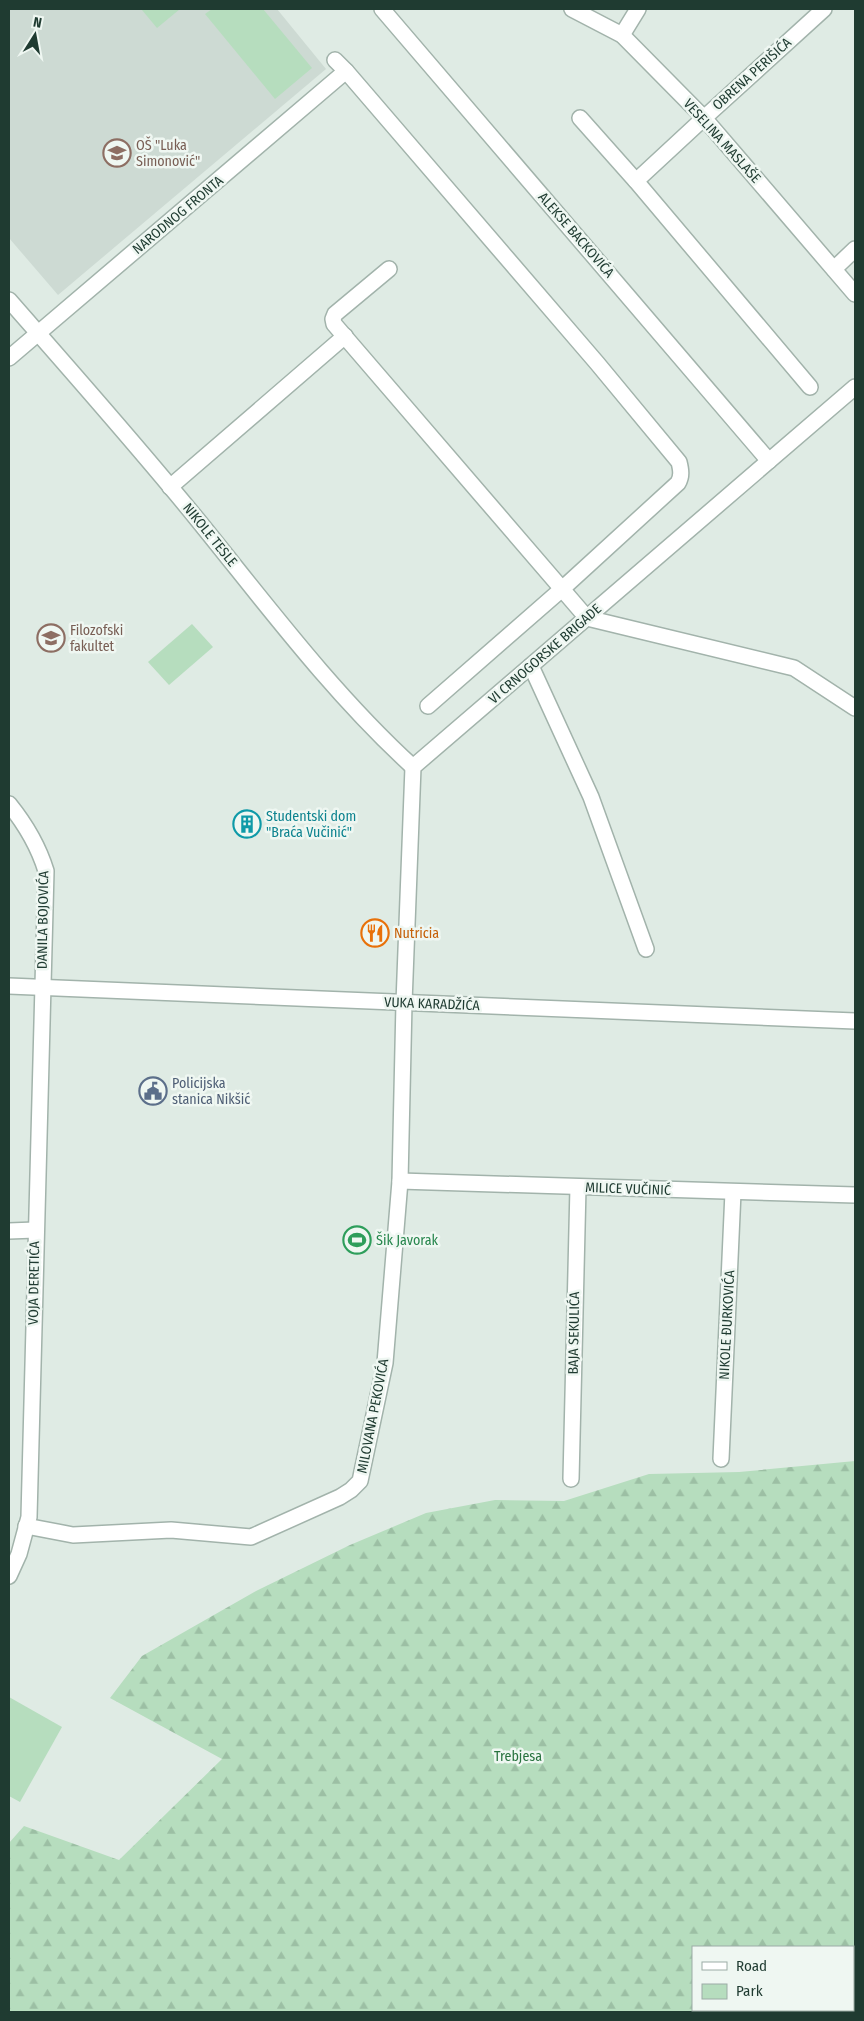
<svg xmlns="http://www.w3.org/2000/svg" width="864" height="2021" viewBox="0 0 864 2021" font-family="'Fira Sans Condensed',sans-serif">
<defs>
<pattern id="forest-firs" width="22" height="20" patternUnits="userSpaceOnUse" patternTransform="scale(1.25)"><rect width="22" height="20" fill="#b6ddbe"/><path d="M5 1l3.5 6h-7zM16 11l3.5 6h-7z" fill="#9cbfa4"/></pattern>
</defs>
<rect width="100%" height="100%" fill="#dfebe4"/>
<path fill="#cddad3" d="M9,9H277L326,69L58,295L9,238Z"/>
<path fill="url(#forest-firs)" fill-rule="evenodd" d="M855,1461V2012H9V1843L24,1826L119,1860L222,1759L110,1698L142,1656L256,1591L350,1545L426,1513L495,1500L564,1501L649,1474L739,1472ZM693,1947H853V2010H693Z"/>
<g fill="#b6ddbe">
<path d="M143,9H180L157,28L142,10Z"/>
<path d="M212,9H263L312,68L275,99L205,14Z"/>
<path d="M192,624L213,647L169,685L148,662Z"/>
<path d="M9,1697L62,1727L20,1802L9,1796Z"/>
</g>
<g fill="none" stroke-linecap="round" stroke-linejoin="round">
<g stroke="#a2b3ab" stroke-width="18">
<g id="minor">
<path d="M382,9L769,461"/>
<path d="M572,9L622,35L704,118L855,294"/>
<path d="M622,35L638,9"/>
<path d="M335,60L346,71L597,363L679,462C681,470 682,476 678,483L562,589L428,706"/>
<path d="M580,118L636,181L810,387"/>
<path d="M636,181L704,118L824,9"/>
<path d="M389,269L335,314L333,319L334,324L587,618L794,668L855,708"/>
<path d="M834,269L855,249"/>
<path d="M9,300C72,372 136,444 197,519C266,604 332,693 413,767"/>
<path d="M9,358L346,71"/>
<path d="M170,487L345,336"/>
<path d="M531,666L591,797L646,949"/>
<path d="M9,804C26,825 38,845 46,871L29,1517L19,1554L9,1576"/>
<path d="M9,986L855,1021"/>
<path d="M400,1181L855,1195"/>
<path d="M9,1231L35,1230"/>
<path d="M721,1459L733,1192"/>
<path d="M571,1479L578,1187"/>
<path d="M26,1526L73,1535L171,1530L251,1537L340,1497L351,1490L360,1481L385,1363L400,1181L404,1003L413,767L855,387"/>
</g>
</g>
<use href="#minor" stroke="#fff" stroke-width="15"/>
</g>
<defs>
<g id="school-ring" transform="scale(1.4375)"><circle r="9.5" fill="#eff7f2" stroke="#8d6e63" stroke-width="1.5"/><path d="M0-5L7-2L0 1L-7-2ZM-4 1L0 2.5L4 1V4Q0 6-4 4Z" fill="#8d6e63"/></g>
<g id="university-ring" transform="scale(1.4375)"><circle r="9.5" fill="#eff7f2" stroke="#8d6e63" stroke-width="1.5"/><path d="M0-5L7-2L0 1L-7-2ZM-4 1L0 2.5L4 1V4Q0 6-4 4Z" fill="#8d6e63"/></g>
<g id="building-ring" transform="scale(1.4375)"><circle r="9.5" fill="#eff7f2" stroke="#0f9aa8" stroke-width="1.5"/><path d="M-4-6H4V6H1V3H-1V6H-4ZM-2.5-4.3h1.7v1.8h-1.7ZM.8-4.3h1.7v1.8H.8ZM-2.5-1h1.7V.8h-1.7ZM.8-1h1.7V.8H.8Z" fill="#0f9aa8"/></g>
<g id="restaurant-ring" transform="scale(1.4375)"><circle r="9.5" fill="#eff7f2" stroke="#e8710a" stroke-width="1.5"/><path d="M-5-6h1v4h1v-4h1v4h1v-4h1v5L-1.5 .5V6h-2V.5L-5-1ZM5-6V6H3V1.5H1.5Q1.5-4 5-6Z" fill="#e8710a"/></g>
<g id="civic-ring" transform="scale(1.4375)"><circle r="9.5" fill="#eff7f2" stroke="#5c6f8a" stroke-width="1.5"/><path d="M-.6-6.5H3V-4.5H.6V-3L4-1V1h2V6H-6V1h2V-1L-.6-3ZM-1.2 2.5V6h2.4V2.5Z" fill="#5c6f8a"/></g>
<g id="stadium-ring" transform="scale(1.4375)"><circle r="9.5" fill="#eff7f2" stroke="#2e9e5b" stroke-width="1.5"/><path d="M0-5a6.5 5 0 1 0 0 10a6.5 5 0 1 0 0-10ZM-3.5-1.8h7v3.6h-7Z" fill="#2e9e5b"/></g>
</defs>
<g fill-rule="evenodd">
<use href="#school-ring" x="117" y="153"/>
<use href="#university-ring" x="51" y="638"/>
<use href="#building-ring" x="247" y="824"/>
<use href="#restaurant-ring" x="375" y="933"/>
<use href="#civic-ring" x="153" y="1091"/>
<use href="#stadium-ring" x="357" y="1240"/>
</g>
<g text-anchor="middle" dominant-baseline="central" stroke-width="5" stroke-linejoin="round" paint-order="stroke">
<g font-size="14" fill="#1f3b31" stroke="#eff7f2">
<text transform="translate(752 74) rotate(-42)">OBRENA PERIŠIĆA</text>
<text transform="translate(722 141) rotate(48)">VESELINA MASLAŠE</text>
<text transform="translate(178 215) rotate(-40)">NARODNOG FRONTA</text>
<text transform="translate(576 235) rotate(49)">ALEKSE BACKOVIĆA</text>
<text transform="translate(210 535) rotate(51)">NIKOLE TESLE</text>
<text transform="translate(545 654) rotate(-41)">VI CRNOGORSKE BRIGADE</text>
<text transform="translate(43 920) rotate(-89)">DANILA BOJOVIĆA</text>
<text transform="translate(432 1004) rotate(2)">VUKA KARADŽIĆA</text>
<text transform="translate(628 1189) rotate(2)">MILICE VUČINIĆ</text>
<text transform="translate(34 1283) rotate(-89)">VOJA DERETIĆA</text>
<text transform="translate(727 1325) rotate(-87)">NIKOLE ĐURKOVIĆA</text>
<text transform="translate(574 1333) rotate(-89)">BAJA SEKULIĆA</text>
<text transform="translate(373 1416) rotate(-79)">MILOVANA PEKOVIĆA</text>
</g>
<g font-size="14" fill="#785e54" stroke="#eff7f2" text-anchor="start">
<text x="136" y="145">OŠ "Luka<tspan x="136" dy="16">Simonović"</tspan></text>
<text x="70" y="630">Filozofski<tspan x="70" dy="16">fakultet</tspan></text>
</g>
<g font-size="14" fill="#0d838f" stroke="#eff7f2" text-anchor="start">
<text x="266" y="816">Studentski dom<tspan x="266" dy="16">"Braća Vučinić"</tspan></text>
</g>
<g font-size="14" fill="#c56008" stroke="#eff7f2" text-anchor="start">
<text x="394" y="933">Nutricia</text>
</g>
<g font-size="14" fill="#4e5e75" stroke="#eff7f2" text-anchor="start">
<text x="172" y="1083">Policijska<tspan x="172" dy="16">stanica Nikšić</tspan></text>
</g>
<g font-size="14" fill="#27864d" stroke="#eff7f2" text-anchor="start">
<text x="376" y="1240">Šik Javorak</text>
</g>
<g font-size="14" fill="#28733f" stroke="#eff7f2">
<text x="518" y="1756">Trebjesa</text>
</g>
</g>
<rect width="864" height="2021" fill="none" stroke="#1f3b31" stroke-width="20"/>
<rect x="692" y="1946" width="162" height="65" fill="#eff7f2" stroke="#9caca5"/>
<rect x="702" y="1962" width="25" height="8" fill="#ffffff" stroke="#9caca5"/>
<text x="736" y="1971" font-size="15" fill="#1f3b31">Road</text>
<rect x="702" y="1984" width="25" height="15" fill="#b6ddbe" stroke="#9caca5"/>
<text x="736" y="1996" font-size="15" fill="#1f3b31">Park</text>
<g transform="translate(35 35) rotate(11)" stroke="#eff7f2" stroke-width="4" paint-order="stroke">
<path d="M0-4L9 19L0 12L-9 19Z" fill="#1f3b31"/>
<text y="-8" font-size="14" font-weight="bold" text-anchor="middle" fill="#1f3b31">N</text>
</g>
</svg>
